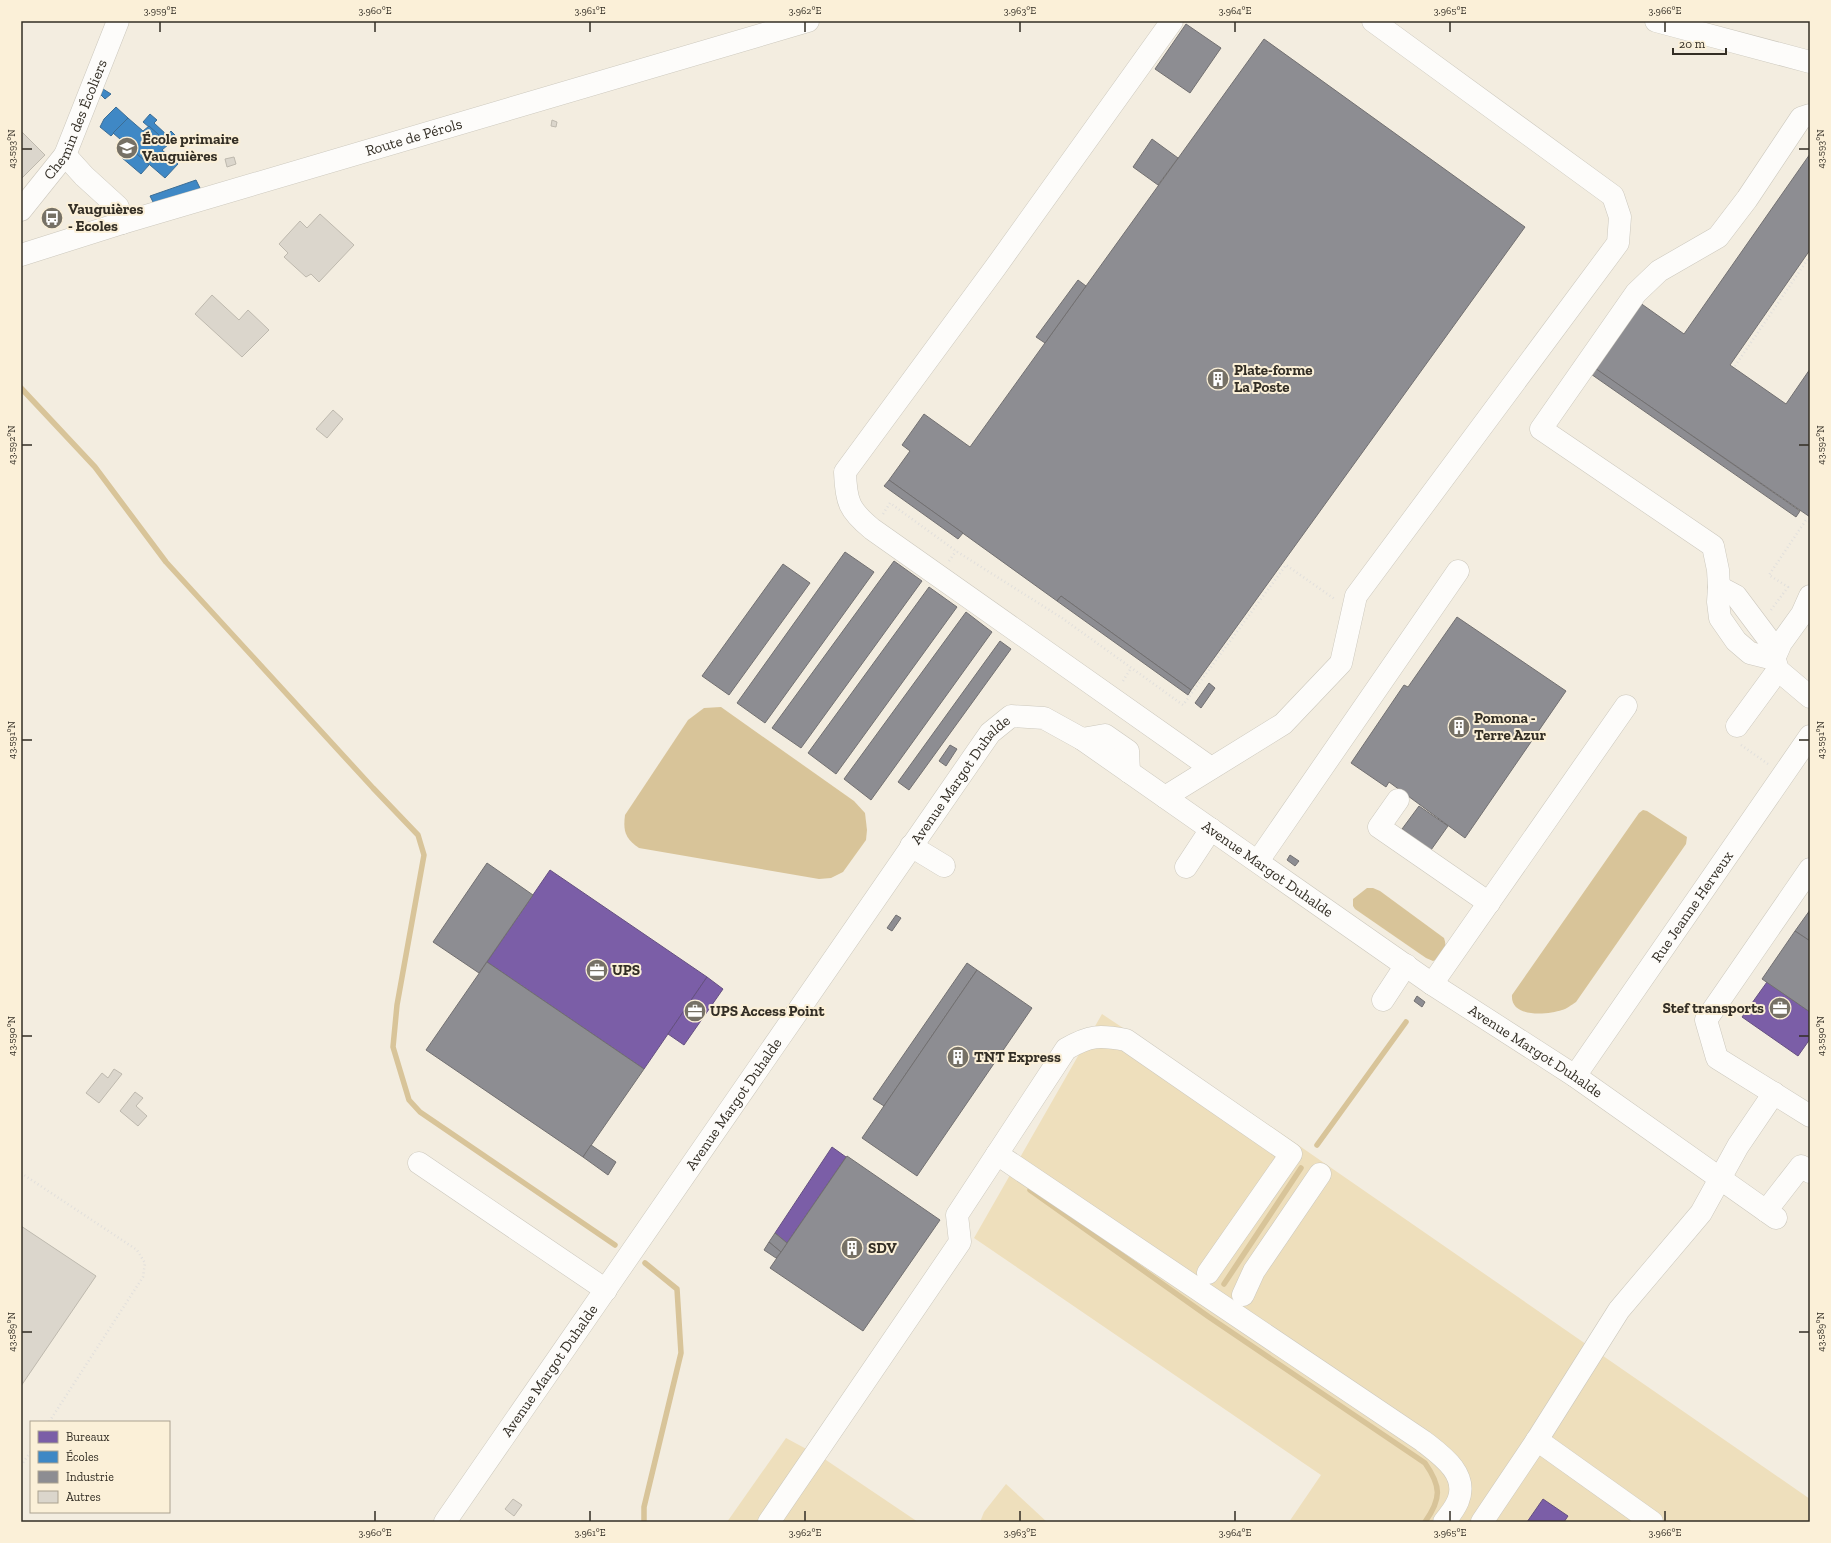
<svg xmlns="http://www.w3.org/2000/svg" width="1831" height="1543" viewBox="0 0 1831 1543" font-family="'Zilla Slab',serif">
<rect width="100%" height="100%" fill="#f3ede0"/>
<g fill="#eedfbc">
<path d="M1102,1014L1275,1129L1810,1499V1522H1289L1321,1475L974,1238Z"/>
<path d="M786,1438L823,1458L918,1522H727Z"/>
<path d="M1006,1484L1047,1522H980L984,1512Z"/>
</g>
<g fill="#d8c499">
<path d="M721,707L854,801L865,813L867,830L866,840L843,872L831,878L819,879L639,848C625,838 623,831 625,815L688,720L704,708Z"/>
<path d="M1643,810L1647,811L1687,837L1686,844L1576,1002C1571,1005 1567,1009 1562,1010C1547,1015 1510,1018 1512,995L1639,813Z"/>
<path d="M1367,888H1373L1380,891L1444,938C1448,948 1443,957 1433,961L1426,958L1355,909L1353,906V899Z"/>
</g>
<g fill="#7b5ea7" stroke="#655080">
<path d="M550,870L707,977L644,1069L487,962Z"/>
<path d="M707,977L723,989L684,1045L668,1034Z"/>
<path d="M1767,982L1810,1012V1039L1798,1056L1742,1017Z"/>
<path d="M832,1147L846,1157L787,1243L775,1233Z"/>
<path d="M1543,1499L1568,1516L1564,1522H1527Z"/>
</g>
<g fill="#3f88c5" stroke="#3b6d95">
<path d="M103,89L111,94L105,99L101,95Z"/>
<path d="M116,107L128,118L111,136L100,127L104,119Z"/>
<path d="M150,114L157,120L154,123L167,135L171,131L175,135L169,144L143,122Z"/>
<path d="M128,118L143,131L149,126L169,144L162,150L178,164L165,178L113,133Z"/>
<path d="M129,147L149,165L141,174L121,157Z"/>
<path d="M196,180L201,190L154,204L150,196Z"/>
</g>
<g fill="#8d8d92" stroke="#727071">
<path d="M1186,24L1221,48L1190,93L1155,69Z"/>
<path d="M1264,39L1525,227L1191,690L1061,596L1057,601L889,480L910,451L902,445L924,414L970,447Z"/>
<path d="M1152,139L1178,158L1158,185L1133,167Z"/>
<path d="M1810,154V250L1730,365L1786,404L1810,369V517L1590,365L1636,300L1684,334Z"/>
<path d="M1078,280L1086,286L1045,343L1036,337Z"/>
<path d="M1592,366L1800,511L1796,517L1588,372Z"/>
<path d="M889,480L963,533L958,539L884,486Z"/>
<path d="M845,552L874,572L765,723L737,703Z"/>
<path d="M894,561L922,581L801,748L772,728Z"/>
<path d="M783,564L810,583L729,695L702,676Z"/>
<path d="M929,587L957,607L836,774L808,753Z"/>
<path d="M1061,596L1191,690L1188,695L1057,601Z"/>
<path d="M966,612L992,632L871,800L844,779Z"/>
<path d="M1457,617L1566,691L1465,838L1389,782L1386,787L1351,763L1404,685L1408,687Z"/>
<path d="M1000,641L1011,649L909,790L898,782Z"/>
<path d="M1209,683L1215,688L1201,708L1195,703Z"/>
<path d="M950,745L957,749L946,766L939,761Z"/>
<path d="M1419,806L1448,826L1431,850L1402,829Z"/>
<path d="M1290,855L1299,861L1295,866L1287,860Z"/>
<path d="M487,863L533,895L479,973L433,942Z"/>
<path d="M1810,910V941L1795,931Z"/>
<path d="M896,915L901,918L892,931L887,928Z"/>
<path d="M1795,931L1810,941V1012L1762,979Z"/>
<path d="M487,962L644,1069L583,1157L426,1050Z"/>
<path d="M967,963L977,970L884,1106L873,1099Z"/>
<path d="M977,970L1032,1008L917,1176L862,1138Z"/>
<path d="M1417,996L1425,1002L1422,1007L1414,1001Z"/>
<path d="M591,1145L616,1162L608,1175L583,1157Z"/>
<path d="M847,1156L940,1220L863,1331L770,1268Z"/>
<path d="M775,1233L787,1243L781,1252L769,1242Z"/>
<path d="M769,1242L781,1252L776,1258L764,1250Z"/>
</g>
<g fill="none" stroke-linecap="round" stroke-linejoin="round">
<g stroke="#d8c499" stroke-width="5.5">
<path d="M21,388L95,467L166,562L373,788L418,835L424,855L397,1005L393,1047L409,1100L420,1112L615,1245"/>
<path d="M1317,1145L1406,1022"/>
<path d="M1030,1190L1209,1317L1425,1463C1441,1486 1442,1498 1425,1522"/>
<path d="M1224,1284L1301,1168"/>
<path d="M644,1522V1507L681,1353L677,1289L645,1263"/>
</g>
</g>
<g fill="#dbd6cc" stroke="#beb9ae">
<path d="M552,120L557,122L556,127L551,126Z"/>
<path d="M21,131L45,155L21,179Z"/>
<path d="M234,157L236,164L227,167L225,159Z"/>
<path d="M320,214L354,245L319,282L311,274L306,277L284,257L288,253L279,244L300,221L307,228Z"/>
<path d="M212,295L239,320L248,310L269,330L242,357L195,314Z"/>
<path d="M333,410L343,419L327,438L316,429Z"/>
<path d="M114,1069L122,1074L99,1103L86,1093L102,1073L108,1078Z"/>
<path d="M135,1092L143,1098L136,1106L147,1116L138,1126L120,1111Z"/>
<path d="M21,1226L96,1276L21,1386Z"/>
<path d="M513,1499L522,1505L514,1516L505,1509Z"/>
</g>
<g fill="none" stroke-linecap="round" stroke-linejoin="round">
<g stroke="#ccc8bd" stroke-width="23">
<g id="minor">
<path d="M1172,21L995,268L845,472C846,502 849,510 872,529L1211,768"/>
<path d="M1656,21L1810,62"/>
<path d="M65,155L84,176L118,207L122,223"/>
<path id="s1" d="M21,210L65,155L118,21"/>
<path id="s2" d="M21,255L122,223L808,21"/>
<path d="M1719,587L1736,596L1769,640L1778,670L1810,697"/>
<path d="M1774,659L1750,653L1736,641L1720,618L1718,602L1719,587L1718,570L1713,546L1541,429L1636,293L1659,271L1718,237L1747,199L1801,118L1810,115"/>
<path d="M1774,659L1781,643L1802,614L1810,596"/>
<path d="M1737,726L1778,670"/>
<path d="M1082,739L1105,735L1128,751L1129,772"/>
<path d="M1165,797L1283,724L1341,663L1356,596L1618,243L1620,217L1613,196L1373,21"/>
<path d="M1398,800L1379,827L1489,903"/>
<path d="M911,846L944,866"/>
<path d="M1258,861L1458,571"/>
<path d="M1186,867L1211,829"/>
<path d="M1810,869L1706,1020L1717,1058L1810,1116"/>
<path d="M1432,984L1626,706"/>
<path d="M1383,1000L1406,965"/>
<path id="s3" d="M1575,1076L1810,736"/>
<path d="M997,1154L1423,1441C1441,1455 1469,1474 1458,1501C1455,1508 1449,1516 1444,1522"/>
<path d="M419,1163L606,1290"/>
<path d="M1766,1211L1801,1166L1810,1172"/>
<path d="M1243,1295L1254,1271L1320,1174"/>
<path d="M1537,1440L1652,1522"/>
<path id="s4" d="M445,1522L990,733L1011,716L1044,718L1082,739L1432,984L1575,1076L1776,1218"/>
<path d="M769,1522L960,1242L957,1215L1066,1049C1090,1035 1100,1035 1126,1040L1291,1154L1208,1273"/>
<path d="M1482,1522L1537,1440L1619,1310L1701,1213L1738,1146L1774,1093"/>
</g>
</g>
<g stroke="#e1dfdc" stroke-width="2.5" stroke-dasharray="1 3" stroke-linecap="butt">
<path d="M1735,366L1810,256"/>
<path d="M883,514L890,503L956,551L1062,618L1183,705L1286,565L1336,600"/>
<path d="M949,561L956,551"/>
<path d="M1771,610L1788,587L1769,575L1806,520L1810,522"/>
<path d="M1123,681L1131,668"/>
<path d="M1741,745L1768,764"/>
<path d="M21,1173L137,1250L145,1263L143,1277L49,1422"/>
<path d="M21,1466L31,1451"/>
</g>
<use href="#minor" stroke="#fdfcfa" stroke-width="22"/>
</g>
<path fill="none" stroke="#332e25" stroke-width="1.5" d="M160,22V32M375,22V32M590,22V32M805,22V32M1020,22V32M1235,22V32M1450,22V32M1665,22V32M22,149H32M1799,149H1809M22,445H32M1799,445H1809M22,740H32M1799,740H1809M22,1036H32M1799,1036H1809M22,1332H32M1799,1332H1809M375,1511V1521M590,1511V1521M805,1511V1521M1020,1511V1521M1235,1511V1521M1450,1511V1521M1665,1511V1521"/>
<defs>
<g id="school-disc" transform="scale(1.15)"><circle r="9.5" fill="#767166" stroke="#fbf0d8"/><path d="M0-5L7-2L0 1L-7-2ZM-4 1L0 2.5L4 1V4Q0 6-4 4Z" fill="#fff"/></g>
<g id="bus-disc" transform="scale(1.15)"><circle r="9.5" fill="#767166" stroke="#fbf0d8"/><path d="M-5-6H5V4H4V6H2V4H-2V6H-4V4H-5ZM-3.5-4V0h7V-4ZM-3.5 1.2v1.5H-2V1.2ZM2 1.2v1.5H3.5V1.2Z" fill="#fff"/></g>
<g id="building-disc" transform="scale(1.15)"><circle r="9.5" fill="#767166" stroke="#fbf0d8"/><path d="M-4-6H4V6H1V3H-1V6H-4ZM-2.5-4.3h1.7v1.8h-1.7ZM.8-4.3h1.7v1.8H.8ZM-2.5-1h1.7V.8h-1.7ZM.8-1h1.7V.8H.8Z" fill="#fff"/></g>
<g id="office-disc" transform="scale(1.15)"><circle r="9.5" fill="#767166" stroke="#fbf0d8"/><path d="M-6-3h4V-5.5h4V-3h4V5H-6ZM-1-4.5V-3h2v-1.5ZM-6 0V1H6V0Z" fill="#fff"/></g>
</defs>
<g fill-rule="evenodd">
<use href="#school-disc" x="127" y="148"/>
<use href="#bus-disc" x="52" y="218"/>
<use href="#building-disc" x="1218" y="379"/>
<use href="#building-disc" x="1459" y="727"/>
<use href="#office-disc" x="597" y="970"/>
<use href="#office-disc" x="1780" y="1008"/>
<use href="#office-disc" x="695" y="1011"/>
<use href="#building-disc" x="958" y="1057"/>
<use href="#building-disc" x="852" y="1248"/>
</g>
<g text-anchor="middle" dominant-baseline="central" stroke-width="4" stroke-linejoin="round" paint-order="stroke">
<g font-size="15" fill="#332e25" stroke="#fbf0d8">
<text stroke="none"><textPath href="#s1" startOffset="107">Chemin des Écoliers</textPath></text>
<text stroke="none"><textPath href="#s2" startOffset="410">Route de Pérols</textPath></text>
<text stroke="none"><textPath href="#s4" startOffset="904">Avenue Margot Duhalde</textPath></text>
<text stroke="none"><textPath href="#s4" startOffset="1289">Avenue Margot Duhalde</textPath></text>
<text stroke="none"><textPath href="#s3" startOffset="206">Rue Jeanne Herveux</textPath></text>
<text stroke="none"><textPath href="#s4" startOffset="1613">Avenue Margot Duhalde</textPath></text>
<text stroke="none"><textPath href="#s4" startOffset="508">Avenue Margot Duhalde</textPath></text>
<text stroke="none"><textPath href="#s4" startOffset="184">Avenue Margot Duhalde</textPath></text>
</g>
<g font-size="15" font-weight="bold" fill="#332e25" stroke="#fbf0d8" text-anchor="start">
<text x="142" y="139">École primaire<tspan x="142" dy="17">Vauguières</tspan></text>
<text x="68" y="209">Vauguières<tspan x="68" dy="17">- Ecoles</tspan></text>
<text x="1234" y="370">Plate-forme<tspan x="1234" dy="17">La Poste</tspan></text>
<text x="1474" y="718">Pomona -<tspan x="1474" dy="17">Terre Azur</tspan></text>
<text x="612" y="970">UPS</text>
<text x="1764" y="1008" text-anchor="end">Stef transports</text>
<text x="710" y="1011">UPS Access Point</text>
<text x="974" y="1057">TNT Express</text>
<text x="868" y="1248">SDV</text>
</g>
</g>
<rect width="1831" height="1543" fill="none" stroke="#fbf0d8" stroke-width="44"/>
<rect x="30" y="1421" width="140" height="92" fill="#fbf0d8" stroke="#aba290"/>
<rect x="38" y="1431" width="20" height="12" fill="#7b5ea7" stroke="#aba290"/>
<text x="66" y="1441" font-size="12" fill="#332e25">Bureaux</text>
<rect x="38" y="1451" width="20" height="12" fill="#3f88c5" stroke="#aba290"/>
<text x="66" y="1461" font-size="12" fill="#332e25">Écoles</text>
<rect x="38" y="1471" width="20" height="12" fill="#8d8d92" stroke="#aba290"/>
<text x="66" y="1481" font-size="12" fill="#332e25">Industrie</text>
<rect x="38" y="1491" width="20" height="12" fill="#dbd6cc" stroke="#aba290"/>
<text x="66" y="1501" font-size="12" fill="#332e25">Autres</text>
<path d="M1673 48v6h53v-6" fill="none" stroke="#332e25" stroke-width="2"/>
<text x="1679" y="48" font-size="12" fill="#332e25" stroke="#fbf0d8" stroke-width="3" paint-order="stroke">20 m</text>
<rect x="22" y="22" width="1787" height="1499" fill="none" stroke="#332e25" stroke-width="1.5"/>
<g font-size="10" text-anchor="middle" fill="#332e25">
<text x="160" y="14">3.959°E</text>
<text x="375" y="14">3.960°E</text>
<text x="590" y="14">3.961°E</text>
<text x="805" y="14">3.962°E</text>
<text x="1020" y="14">3.963°E</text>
<text x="1235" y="14">3.964°E</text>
<text x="1450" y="14">3.965°E</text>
<text x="1665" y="14">3.966°E</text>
<text transform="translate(11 149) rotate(-90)" y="4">43.593°N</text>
<text transform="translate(1820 149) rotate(-90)" y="4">43.593°N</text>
<text transform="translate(11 445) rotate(-90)" y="4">43.592°N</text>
<text transform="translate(1820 445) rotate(-90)" y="4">43.592°N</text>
<text transform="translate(11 740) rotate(-90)" y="4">43.591°N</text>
<text transform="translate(1820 740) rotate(-90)" y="4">43.591°N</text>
<text transform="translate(11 1036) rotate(-90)" y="4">43.590°N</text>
<text transform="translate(1820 1036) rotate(-90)" y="4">43.590°N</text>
<text transform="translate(11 1332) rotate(-90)" y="4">43.589°N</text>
<text transform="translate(1820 1332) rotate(-90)" y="4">43.589°N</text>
<text x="375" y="1536">3.960°E</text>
<text x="590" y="1536">3.961°E</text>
<text x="805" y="1536">3.962°E</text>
<text x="1020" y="1536">3.963°E</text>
<text x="1235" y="1536">3.964°E</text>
<text x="1450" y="1536">3.965°E</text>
<text x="1665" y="1536">3.966°E</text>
</g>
</svg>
